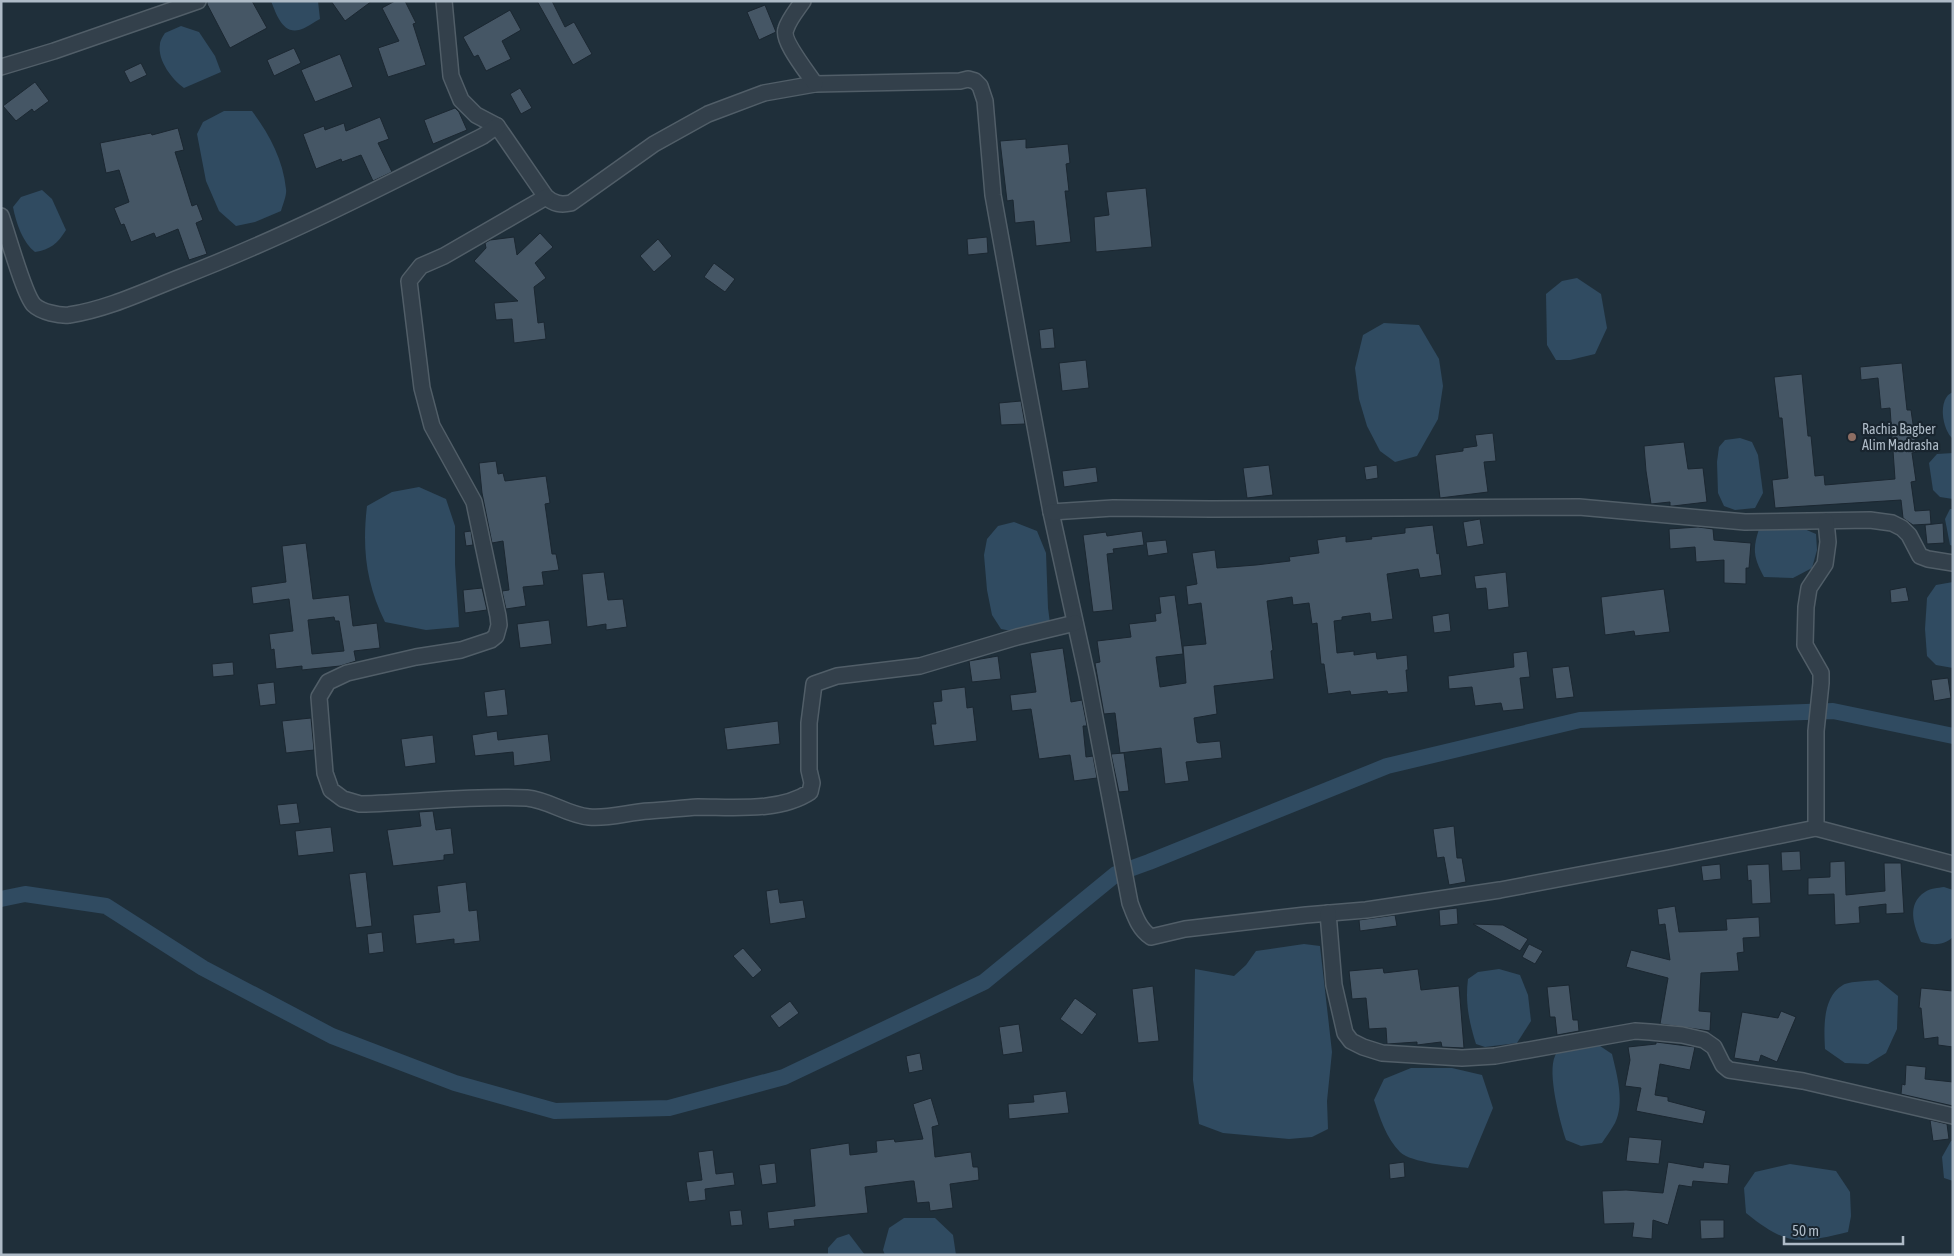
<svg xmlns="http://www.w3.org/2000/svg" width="1954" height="1256" viewBox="0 0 1954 1256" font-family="'Asap Condensed',sans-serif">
<rect width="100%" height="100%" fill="#1f2f3a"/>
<g fill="#304b61">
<path d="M271,1H318L320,19C314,22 305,29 299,30C282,34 276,13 271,1Z"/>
<path d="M181,26L199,32L215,56L221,72L184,88C173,80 157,61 160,44C160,41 163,36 165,33Z"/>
<path d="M224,111H252C269,134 283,159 286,189C287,195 283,204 281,211L255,222L236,226L219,211L206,181L197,134L203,122Z"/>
<path d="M42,190L52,199L66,230C58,243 50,250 35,252C23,243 16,223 13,207L21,197Z"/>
<path d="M1577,278L1601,294L1607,328L1595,354L1570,360H1556L1547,345L1546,294L1562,281Z"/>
<path d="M1384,323L1419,325L1439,359L1443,386L1438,419L1417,456L1395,462L1380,451L1367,426L1359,399L1355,368L1363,335Z"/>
<path d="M1953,392V439C1942,430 1937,398 1953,392Z"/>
<path d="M1740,438L1752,442L1758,455L1763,493L1755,508L1735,510L1724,506L1718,493L1717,462L1719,447L1725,440Z"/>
<path d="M1953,453V499L1940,497L1933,490L1929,463L1937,454Z"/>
<path d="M419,487L446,499L455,526V564L459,627L426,630L385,622C366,583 362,549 367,506L392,492Z"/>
<path d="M1950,509H1953V546L1950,545L1945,519Z"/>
<path d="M1014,522L1037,531L1046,553L1048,608L1050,623L1017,632L1001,629L992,615L987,590L984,555L987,539L998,526Z"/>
<path d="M1776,526L1802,528L1816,534L1817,550L1812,568L1793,578L1764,577C1754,558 1752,550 1759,529Z"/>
<path d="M1953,582V668L1936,665L1927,656L1925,629L1927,598L1936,585Z"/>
<path d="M1944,887L1953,890V937C1944,946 1932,945 1921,942C1914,926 1906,904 1925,892C1930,888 1938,888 1944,887Z"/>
<path d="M1304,944L1320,946L1332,1052L1327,1101L1328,1129L1312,1137L1289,1139L1223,1133L1199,1124L1193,1080L1195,969L1234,976L1246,965L1256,951Z"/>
<path d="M1499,969L1520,975L1528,995L1531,1021L1517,1043L1485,1047L1476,1044C1469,1022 1465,1002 1468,979L1478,972Z"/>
<path d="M1878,980L1898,996L1897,1029L1886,1053L1868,1064L1845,1063L1825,1049C1824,1029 1822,997 1843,985C1849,981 1870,981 1878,980Z"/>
<path d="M1579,1045L1600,1046L1612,1054C1617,1075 1625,1103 1615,1123C1611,1130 1606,1137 1602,1143L1581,1146L1566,1140C1560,1122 1547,1073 1555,1056C1558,1047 1571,1047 1579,1045Z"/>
<path d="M1411,1068H1452L1482,1075L1493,1108L1468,1168C1453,1166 1411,1163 1400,1152C1386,1138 1380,1118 1374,1100L1384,1079Z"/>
<path d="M1951,1141H1953V1181L1944,1178L1942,1157Z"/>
<path d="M1790,1164L1836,1171L1850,1192L1851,1216L1848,1232C1798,1244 1787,1246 1746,1213L1744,1188L1755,1172Z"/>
<path d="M904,1218H935L953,1235L956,1255H885L883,1250L889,1228Z"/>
<path d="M849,1234L865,1255H828V1248L837,1238Z"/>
</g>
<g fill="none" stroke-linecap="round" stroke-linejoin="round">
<path stroke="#304b61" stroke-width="16" d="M1,899L25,894L106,906L203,968L332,1036L455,1083L555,1111L669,1108L784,1077L984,982L1116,874L1149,862L1387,766L1580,720L1833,711L1953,736"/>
</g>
<g fill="#455665" stroke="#1b2731" fill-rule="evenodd">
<path d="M207,1H252L267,28L230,48L207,4Z"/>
<path d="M331,1H372L345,21Z"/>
<path d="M395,1H405L416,23L413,24L426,65L388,77L378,48L399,41L382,8Z"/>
<path d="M537,1H552L565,27L574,22L592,54L573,65Z"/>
<path d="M765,5L776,32L759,40L747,12Z"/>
<path d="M510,10L521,30L502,41L511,59L486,71L478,55L474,57L463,37Z"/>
<path d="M294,48L301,63L274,76L267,60Z"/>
<path d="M340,54L353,87L315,102L301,70Z"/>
<path d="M141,63L147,75L130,83L124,71Z"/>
<path d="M35,82L49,101L34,112L32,109L16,121L3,106Z"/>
<path d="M520,88L532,108L521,114L510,94Z"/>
<path d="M455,108L459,112L467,130L433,144L424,120Z"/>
<path d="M380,117L389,139L378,143L392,172L373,181L361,155L342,162L341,159L316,169L303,134L324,126L325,130L344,123L346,131Z"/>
<path d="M178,128L184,150L175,152L192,206L197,204L203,220L196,223L207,254L189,260L178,229L156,238L154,233L131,242L124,224L121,225L114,208L129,202L119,170L106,173L100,143L151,133L152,135Z"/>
<path d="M1026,139V148L1068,144L1070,163L1066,164L1069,191H1065L1071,242L1036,246L1034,221L1015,223L1013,200L1007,201L1000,141Z"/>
<path d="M1146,188L1152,247L1096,252L1094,217L1109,215L1106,192Z"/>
<path d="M540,233L553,247L535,263L546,278L534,287L538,323L544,322L546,339L514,343L512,319L496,320L494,303L518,301L474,261L486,248L485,243L490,240L514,237L517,255Z"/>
<path d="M987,237L988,253L968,255L967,239Z"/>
<path d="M658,239L672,256L654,272L640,256Z"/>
<path d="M714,263L735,279L725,292L704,277Z"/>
<path d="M1053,328L1055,348L1041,349L1039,330Z"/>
<path d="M1086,360L1089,388L1062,391L1059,363Z"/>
<path d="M1902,363L1907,410H1911L1917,452L1912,453L1916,481L1911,482L1915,511L1930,510L1931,524L1913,525L1903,518L1901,500L1775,508L1772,480L1788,478L1782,418H1779L1774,377L1802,374L1808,436H1811L1815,476L1824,475L1825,485L1895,479L1890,408L1881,409L1878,378L1861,380L1860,367Z"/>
<path d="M1021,401L1025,424L1001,425L999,403Z"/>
<path d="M1493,433L1496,461L1484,462L1488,492L1440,498L1435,455L1463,451V448L1477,446L1475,435Z"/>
<path d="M1684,442L1688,469L1703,468L1707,502L1673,506H1670V502L1651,504L1646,471L1644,446Z"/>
<path d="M496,461L498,474L503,473L505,481L546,476L550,503L545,504L552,554H556L559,570L542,572L544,585L523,587L526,606L506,609L502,591L509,590L503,541L492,543L482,493L479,463Z"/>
<path d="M1269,465L1273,495L1247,498L1243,468Z"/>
<path d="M1377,465L1378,478L1366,480L1364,467Z"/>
<path d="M1096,467L1098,482L1064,487L1062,471Z"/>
<path d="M1480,519L1484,544L1467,547L1463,522Z"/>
<path d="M1943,523L1944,543L1927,544L1925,525Z"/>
<path d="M1433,525L1437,554L1439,553L1442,575L1420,578L1418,569L1387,574L1393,619L1371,622L1370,613L1342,617V620L1334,621L1337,653L1354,651V655L1376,652L1377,659L1407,655L1408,670H1406L1408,692L1388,694L1387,691L1351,695L1350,691L1328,694L1324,664H1321L1317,623L1312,624L1309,603L1293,605L1292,597L1267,601L1273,650L1271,651L1274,679L1214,686L1217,714L1194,718L1197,742L1199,743L1220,741L1222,758L1186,762L1189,781L1165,784L1161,748L1120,753L1115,713L1104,714L1095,663L1100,662L1097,641L1131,637L1129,624L1156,621L1155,614L1161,613L1159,597L1175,595L1183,654L1156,657L1160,687L1186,683L1183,646L1206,644L1201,603L1188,605L1186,586L1197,584L1192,553L1215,550L1217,568L1256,565L1290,561L1289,557L1319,553L1317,540L1346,536V542L1372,539L1371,537L1405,533V528Z"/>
<path d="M1698,527L1713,529L1714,540L1751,543L1749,568H1746V584L1724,583V560L1696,562L1695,547L1670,549L1669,529Z"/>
<path d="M471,531L473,545L466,546L464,532Z"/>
<path d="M1142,531L1144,545L1113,549L1114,553L1107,554L1113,610L1093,612L1083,535L1106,532L1107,536Z"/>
<path d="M1166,540L1168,553L1148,556L1146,542Z"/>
<path d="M306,543L313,599L349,595L353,626L377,623L380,648L354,651L356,661L340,666L302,670V666L276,669L274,649L271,650L269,634L293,631L289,599L253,604L251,587L286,582L282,546ZM334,617L335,621H339L344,651L312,654L308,620Z"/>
<path d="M604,572L608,600L623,599L627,627L606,630V624L587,627L582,574Z"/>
<path d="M1506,572L1509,607L1488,610L1486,588L1476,589L1474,576Z"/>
<path d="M1906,587L1909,601L1891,603L1890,590Z"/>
<path d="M482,588L487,610L465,613L463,590Z"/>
<path d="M1664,589L1670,632L1635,636L1634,631L1605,635L1601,597Z"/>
<path d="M1449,613L1451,631L1434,633L1432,616Z"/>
<path d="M549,620L552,644L520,648L517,624Z"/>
<path d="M1063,648L1071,702L1082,700L1087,726H1083L1086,757L1093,756L1097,778L1074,781L1070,755L1039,759L1031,709L1012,711L1010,695L1036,692L1030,653Z"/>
<path d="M1527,651L1530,677L1520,678L1524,709L1503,711L1501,703L1475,706L1472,687L1449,689L1448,676L1514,667L1513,653Z"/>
<path d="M998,656L1001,679L972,682L969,661Z"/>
<path d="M233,662L234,675L213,677L212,664Z"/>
<path d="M1569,666L1574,697L1556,699L1552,668Z"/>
<path d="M1948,678L1951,698L1934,701L1931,680Z"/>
<path d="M274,682L276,704L260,706L257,684Z"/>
<path d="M965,687L967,708L973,707L977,741L934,746L931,724H936L933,702L942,701L941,690Z"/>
<path d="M505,689L508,715L487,717L484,692Z"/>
<path d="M311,718L314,750L286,753L282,721Z"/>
<path d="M778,721L780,744L727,750L724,728Z"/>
<path d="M497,731L498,740L548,734L551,761L514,766L513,752L475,756L472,735Z"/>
<path d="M433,735L436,763L405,767L401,739Z"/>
<path d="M1124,753L1129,791L1119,792L1111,754Z"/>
<path d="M297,803L300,823L280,825L277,805Z"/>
<path d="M433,811L436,830L451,828L454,854L444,855V860L393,866L387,830L421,826L419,812Z"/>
<path d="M1454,826L1457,858H1462L1466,882L1449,885L1444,857L1437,858L1433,829Z"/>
<path d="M331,827L334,852L298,856L295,831Z"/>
<path d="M1800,851L1801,870L1782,871L1781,852Z"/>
<path d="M1845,861L1846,895L1885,891L1884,863H1901L1904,913L1886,914V904L1859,907L1860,923L1835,925L1834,894L1808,895V878L1830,877V862Z"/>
<path d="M1720,864L1721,879L1703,881L1701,866Z"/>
<path d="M1769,864L1771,903L1752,904L1751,880L1748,881L1747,865Z"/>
<path d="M366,872L372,926L356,928L349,874Z"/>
<path d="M466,882L469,911L477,910L480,941L454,944V939L416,944L413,915L440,912L437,886Z"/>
<path d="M778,889L780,903L803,900L806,918L770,924L766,891Z"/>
<path d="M1675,906L1679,932L1727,930L1726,919L1759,917L1760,937L1743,938L1744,952L1737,953L1739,971L1701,973L1699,1011L1711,1012L1710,1031L1660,1024L1668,978L1626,967L1631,950L1670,960L1665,924L1659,925L1657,909Z"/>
<path d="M1457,908L1458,924L1440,926L1439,910Z"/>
<path d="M1395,915L1397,926L1360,931L1359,920Z"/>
<path d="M1473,924L1503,925L1528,939L1520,951Z"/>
<path d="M382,932L384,952L369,954L367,934Z"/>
<path d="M1529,944L1543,951L1535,964L1522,957Z"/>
<path d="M743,948L762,970L753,978L733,956Z"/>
<path d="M1383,968L1384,973L1418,969L1421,990L1459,986L1464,1048L1442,1047L1441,1042L1417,1045V1042L1387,1044L1386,1028L1369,1029L1366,998L1352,999L1349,971Z"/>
<path d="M1569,985L1573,1020H1578L1579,1031L1557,1035L1555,1017H1550L1547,987Z"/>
<path d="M1153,986L1159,1041L1138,1043L1132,989Z"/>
<path d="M1921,988L1953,991V1047L1938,1045V1037L1924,1039L1921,1008H1919Z"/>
<path d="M1075,998L1097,1014L1082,1035L1060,1019Z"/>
<path d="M790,1001L799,1013L779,1028L770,1016Z"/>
<path d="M1781,1011L1796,1017L1777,1062L1761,1055L1759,1062L1734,1058L1742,1012L1778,1018Z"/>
<path d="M1019,1024L1023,1052L1003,1055L999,1027Z"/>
<path d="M1656,1042L1695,1047L1690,1070L1660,1064L1655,1095L1668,1097V1101L1706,1111L1703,1124L1636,1111L1641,1088L1625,1086L1630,1060L1628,1047L1656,1044Z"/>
<path d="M920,1053L923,1070L909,1073L906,1056Z"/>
<path d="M1906,1065L1926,1067L1925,1079L1953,1082V1106L1901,1094L1902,1084L1905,1085Z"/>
<path d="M1066,1091L1069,1113L1009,1119L1008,1104L1034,1102L1033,1095Z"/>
<path d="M931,1098L939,1125L932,1127L935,1157L971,1152L973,1167H978L979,1180L950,1184L953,1208L930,1211L929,1202L917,1203L914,1181H911L865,1187L868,1213L794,1220L795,1226L769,1229L767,1212L815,1206L810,1149L849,1143L850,1155L877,1152L876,1141L894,1139L895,1142L923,1139L913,1104Z"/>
<path d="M1930,1120L1947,1124L1949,1139L1933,1141Z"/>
<path d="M1629,1137L1662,1140L1659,1164L1626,1161Z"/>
<path d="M713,1150L716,1174L733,1172L735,1185L705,1189L706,1200L689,1202L686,1182L702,1180L698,1152Z"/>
<path d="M1404,1162L1405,1177L1390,1179L1389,1164Z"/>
<path d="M1668,1162L1703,1168L1704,1162L1730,1165L1728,1184L1693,1181L1692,1187L1679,1185L1668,1225L1653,1220L1652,1239L1632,1237L1634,1223L1604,1224L1602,1191L1626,1190L1663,1193Z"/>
<path d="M775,1163L777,1183L762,1185L759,1165Z"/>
<path d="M741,1210L743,1225L731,1226L729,1211Z"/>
<path d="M1700,1220H1724V1238L1701,1239Z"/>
</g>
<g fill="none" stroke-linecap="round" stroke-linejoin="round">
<g stroke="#515e68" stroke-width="18">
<g id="street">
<path d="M444,1L451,76L461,100L476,115L497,126L546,197C554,204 561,205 571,203L654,144L708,114L764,93L815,84L960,81L968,79L975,81L980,86L985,101L993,195L1022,356L1051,512L1087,676L1130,903C1135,916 1139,929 1151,937L1185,929L1306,915L1366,910L1500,890L1669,858L1816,828"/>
<path d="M803,1C797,10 789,19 786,29C781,40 808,73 815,84"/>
<path d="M1,67L54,51L198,1"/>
<path d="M546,197L444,256L421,266L409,281L422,388L432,426L474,502L498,616L499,625L496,636L491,640L461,650L416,657L347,673L328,682L319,697L325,773L331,790L343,799L360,804C415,803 472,795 527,798C549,800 567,815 589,817C609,819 629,812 649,811C666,810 682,808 698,807C733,807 780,812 810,792L812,783L809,770V723L814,684L837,676L920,666L1017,637L1075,623"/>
<path d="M1,216C7,232 24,295 34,305C41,312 60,316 69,315C108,309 145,291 181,277C285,237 384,186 483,136L497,126"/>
<path d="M1051,512L1113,508L1211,509L1579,507L1745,522L1870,520L1892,523L1902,528L1909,535L1920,556L1928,559L1953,563"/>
<path d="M1826,521L1828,542L1825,564L1809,588L1806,607L1805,645L1821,673V683L1816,731V828L1953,864"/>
<path d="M1328,913L1334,985L1345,1033L1351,1041L1363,1047L1382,1053L1462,1058L1495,1056L1635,1031L1650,1032L1682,1035L1704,1040L1714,1047L1723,1065L1729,1070L1803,1081L1953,1116"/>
</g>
</g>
<use href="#street" stroke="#33404b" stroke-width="15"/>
</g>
<circle fill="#8d6e63" stroke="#19252f" stroke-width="2" cx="1852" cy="437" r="5"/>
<g text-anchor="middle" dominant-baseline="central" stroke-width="4.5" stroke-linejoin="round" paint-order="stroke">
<g font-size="14" fill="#aebbc7" stroke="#19252f" text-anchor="start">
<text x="1862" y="429">Rachia Bagber<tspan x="1862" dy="16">Alim Madrasha</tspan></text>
</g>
</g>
<rect width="1954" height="1256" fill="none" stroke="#aebbc7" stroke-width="5"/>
<path d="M1784 1236v8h119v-8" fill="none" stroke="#aebbc7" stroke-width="2.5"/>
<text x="1792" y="1236" font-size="15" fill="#aebbc7" stroke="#19252f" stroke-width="4" paint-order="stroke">50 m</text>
</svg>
